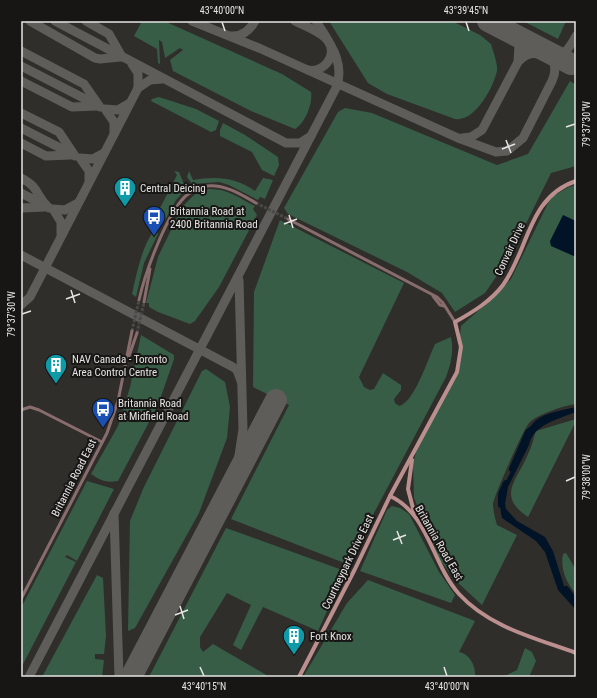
<svg xmlns="http://www.w3.org/2000/svg" width="597" height="698" viewBox="0 0 597 698" font-family="'Roboto Condensed',sans-serif">
<rect width="100%" height="100%" fill="#2f2e2b"/>
<g fill="#375d47">
<path d="M136,21H164L282,74L311,92C313,104 305,123 295,129L251,111L173,71L170,60L183,50L180,48L165,58L162,42L159,40L160,64L158,63L157,49L134,36L141,23Z"/>
<path d="M329,21H452L480,35L491,44C493,51 498,64 497,71C493,88 475,122 455,119L387,94L368,83Z"/>
<path d="M523,21H566L558,39Z"/>
<path d="M570,81L576,85V166L551,173L509,258L485,293L455,312L442,293L407,272L288,214L284,208L338,112L345,108L372,113L497,165L528,154Z"/>
<path d="M159,97L196,109L219,121L216,130L211,132L151,101L152,99Z"/>
<path d="M223,123L245,135L278,157L279,165L274,176L262,170L252,152L220,136V130Z"/>
<path d="M174,171L179,172L186,189L176,200L163,224H158L162,216L157,214L177,175Z"/>
<path d="M189,171L193,180C215,176 236,177 255,191L263,178L273,180L265,199L260,197L258,200L229,185L219,182L192,184L187,177Z"/>
<path d="M576,185V404C565,405 536,415 529,423C524,428 493,498 493,504C493,510 495,518 497,525L517,535L482,605L456,581L440,560L414,498L413,464L418,444L456,374L461,326L496,295L511,279L551,197L569,187Z"/>
<path d="M208,189C227,188 239,198 255,206L253,209L257,215L219,287L195,321L190,324L158,312L149,307V303H146L158,257L182,207L195,194Z"/>
<path d="M280,220L404,283L359,377L364,387L370,390L374,389L383,373L401,385V390L394,399L395,403L399,406C414,403 428,359 435,344L451,337C454,351 451,364 446,377L347,564L231,519L289,405L253,387L254,292Z"/>
<path d="M156,229L158,234L144,263L136,297L132,294C136,276 143,241 156,229Z"/>
<path d="M141,335L174,355V359L158,405L118,481C107,483 101,481 91,474L118,426L130,387Z"/>
<path d="M206,369L225,382L230,407L227,438L199,513L135,628L128,631L130,521L143,489L202,371Z"/>
<path d="M576,419V421L528,517C496,495 517,481 528,454C532,447 533,439 536,431Z"/>
<path d="M87,481L114,489L77,561L67,555L65,557L76,562L21,668V608Z"/>
<path d="M392,506L400,508L409,514L439,572L455,595L451,603L360,571L387,510Z"/>
<path d="M226,528L345,571L318,631L263,607L241,650L233,645L251,605L227,593L200,637V647L203,652L213,644L270,677H149Z"/>
<path d="M566,553L576,570V594C566,583 560,568 563,554Z"/>
<path d="M97,575L103,578L106,636L104,654H95V659L104,660L102,677H42Z"/>
<path d="M368,580L475,621L459,652C470,654 476,666 475,677H303L347,603Z"/>
<path d="M525,648L532,652L536,661L529,677H496L507,675L517,670Z"/>
</g>
<g fill="#011427">
<path d="M563,215L576,221V257L551,246L550,241Z"/>
<path d="M576,407V414L573,413C556,420 533,425 529,445L508,487L505,504L506,509L517,521L545,537L553,551L564,586L576,603V610L558,590L545,552L536,541L502,518C495,492 511,474 521,452C525,441 527,429 535,421C545,412 564,410 576,407Z"/>
</g>
<g fill="none" stroke-linecap="round" stroke-linejoin="round">
<g stroke="#011427" stroke-width="6">
<path d="M512,469L528,432L536,426"/>
<path d="M501,505V494L506,483"/>
<path d="M566,589L576,602"/>
</g>
<g stroke="#5e5d5a" stroke-width="9">
<path d="M30,21L95,58L100,59L120,57"/>
<path d="M55,21L286,143H300L311,136"/>
<path d="M86,21L109,34L122,57"/>
<path d="M192,21L259,48L458,138L496,152L507,151L523,138L552,81C557,70 556,60 546,51"/>
<path d="M295,21C305,26 322,32 328,41C338,55 324,73 308,70"/>
<path d="M231,36C242,37 250,30 255,21"/>
<path d="M21,51L84,84L100,107"/>
<path d="M518,62C542,36 552,82 576,36"/>
<path d="M132,64L138,73V88"/>
<path d="M21,66L97,105"/>
<path d="M21,81L72,107L97,106"/>
<path d="M21,113L59,132L75,156"/>
<path d="M21,128L72,154"/>
<path d="M114,134V122L105,109L118,110L130,103"/>
<path d="M462,138L471,137L482,130L518,62L519,45L511,33"/>
<path d="M21,143L46,156L71,155"/>
<path d="M21,178C41,188 35,196 49,208"/>
<path d="M89,181V171L80,158L93,159L104,153"/>
<path d="M21,193L46,206"/>
<path d="M21,208L45,207"/>
<path d="M61,234V222L53,209L65,210L78,203"/>
<path d="M21,255L233,367L237,370L241,381"/>
<path d="M21,305L30,297L138,88L150,80L162,79"/>
<path d="M229,489L238,462L243,429L239,280"/>
<path d="M114,513L119,677"/>
<path d="M29,677L336,88C346,63 329,42 316,21"/>
</g>
<g stroke="#5e5d5a" stroke-width="22">
<path d="M488,21L571,64"/>
<path d="M131,677L276,400"/>
</g>
<g stroke="#4a4947" stroke-width="3" stroke-dasharray="3 1.5" stroke-linecap="butt">
<path d="M256,203L288,219"/>
<path d="M132,331L139,300"/>
<path d="M137,333L144,302"/>
</g>
<g stroke="#896d6d" stroke-width="3">
<path d="M288,219L437,297L443,303L455,322"/>
<path d="M433,296L440,305L444,306"/>
<path d="M139,300C145,273 164,222 181,201C187,193 198,187 207,186C225,184 242,195 256,203"/>
<path d="M144,302L150,269"/>
<path d="M129,356L137,333"/>
<path d="M21,410L30,407L39,410L102,442"/>
<path d="M21,599L107,433L118,401L132,331"/>
</g>
<g stroke="#bc8f8f" stroke-width="4">
<path d="M412,460L408,489L414,512"/>
<path d="M390,496C429,514 432,564 459,594C489,627 535,638 576,653"/>
<path d="M299,677L355,569L390,496L457,372L461,347L455,322C473,312 491,301 503,285C529,249 528,197 576,181"/>
</g>
</g>
<path fill="none" stroke="#e6e5e3" stroke-width="1.5" d="M222,22L225,31M466,22L469,31M566,127L575,124M506,140L511,153M502,149L515,144M289,215L293,228M284,224L297,219M71,290L75,303M66,299L80,294M22,314L31,311M566,481L575,477M397,531L402,544M393,540L406,535M180,606L184,619M175,615L188,610M200,667L204,676M444,667L447,676"/>
<defs>
<g id="building-pin" transform="scale(1.15)"><path d="M0 17L-7.5 6A9.5 9.5 0 1 1 7.5 6Z" fill="#0f9aa8" stroke="#171615"/><path d="M-4-6H4V6H1V3H-1V6H-4ZM-2.5-4.3h1.7v1.8h-1.7ZM.8-4.3h1.7v1.8H.8ZM-2.5-1h1.7V.8h-1.7ZM.8-1h1.7V.8H.8Z" fill="#fff"/></g>
<g id="bus-pin" transform="scale(1.15)"><path d="M0 17L-7.5 6A9.5 9.5 0 1 1 7.5 6Z" fill="#1a4fb4" stroke="#171615"/><path d="M-5-6H5V4H4V6H2V4H-2V6H-4V4H-5ZM-3.5-4V0h7V-4ZM-3.5 1.2v1.5H-2V1.2ZM2 1.2v1.5H3.5V1.2Z" fill="#fff"/></g>
</defs>
<g fill-rule="evenodd">
<use href="#building-pin" x="125" y="188"/>
<use href="#bus-pin" x="154" y="217"/>
<use href="#building-pin" x="56" y="365"/>
<use href="#bus-pin" x="103" y="409"/>
<use href="#building-pin" x="294" y="636"/>
</g>
<g text-anchor="middle" dominant-baseline="central" stroke-width="4" stroke-linejoin="round" paint-order="stroke">
<g font-size="11" fill="#e6e5e3" stroke="#171615" text-anchor="start">
<text x="140" y="188">Central Deicing</text>
<text x="170" y="211">Britannia Road at<tspan x="170" dy="13">2400 Britannia Road</tspan></text>
<text x="72" y="359">NAV Canada - Toronto<tspan x="72" dy="13">Area Control Centre</tspan></text>
<text x="118" y="403">Britannia Road<tspan x="118" dy="13">at Midfield Road</tspan></text>
<text x="310" y="636">Fort Knox</text>
</g>
<g font-size="11" fill="#e6e5e3" stroke="#171615">
<text transform="translate(510 249) rotate(-65)">Convair Drive</text>
<text transform="translate(74 478) rotate(-63)">Britannia Road East</text>
<text transform="translate(439 543) rotate(60)">Britannia Road East</text>
<text transform="translate(348 562) rotate(-64)">Courtneypark Drive East</text>
</g>
</g>
<rect width="597" height="698" fill="none" stroke="#171615" stroke-width="44"/>
<rect x="22" y="22" width="553" height="654" fill="none" stroke="#e6e5e3" stroke-width="1.5"/>
<g font-size="10" text-anchor="middle" fill="#e6e5e3">
<text x="222" y="14">43°40'00"N</text>
<text x="466" y="14">43°39'45"N</text>
<text transform="translate(586 124) rotate(-90)" y="4">79°37'30"W</text>
<text transform="translate(11 314) rotate(-90)" y="4">79°37'30"W</text>
<text transform="translate(586 477) rotate(-90)" y="4">79°38'00"W</text>
<text x="204" y="690">43°40'15"N</text>
<text x="447" y="690">43°40'00"N</text>
</g>
</svg>
